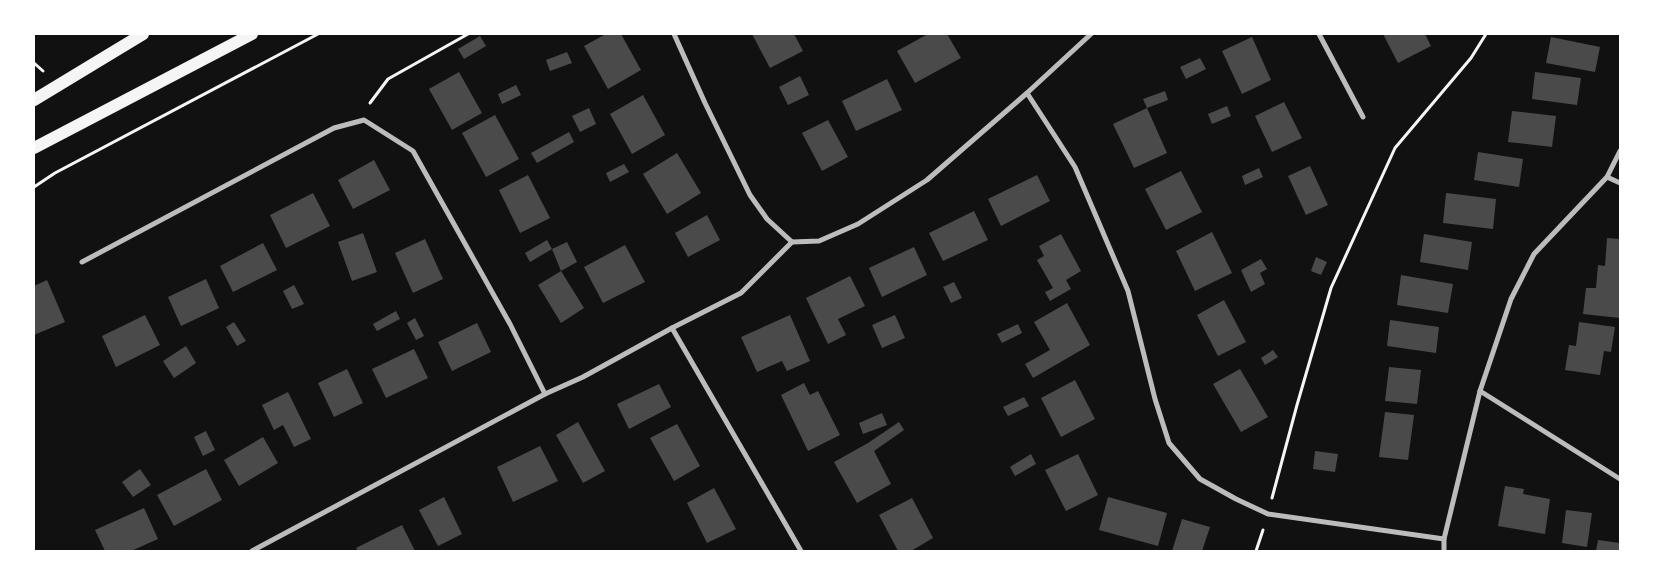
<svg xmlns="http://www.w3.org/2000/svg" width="1654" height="585" viewBox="0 0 1654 585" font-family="Mulish,sans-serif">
<rect width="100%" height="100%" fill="#111"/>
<g fill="#4a4a4a">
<path d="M606,34H621L641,70L608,89L584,46Z"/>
<path d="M752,34H794L803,51L770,68Z"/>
<path d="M928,34H947L961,58L915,83L897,51Z"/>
<path d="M1383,34H1425L1431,46L1398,63Z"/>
<path d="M480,36L486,46L464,59L458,49Z"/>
<path d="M1252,37L1271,80L1242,94L1222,51Z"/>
<path d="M1551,37L1600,47L1595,72L1546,63Z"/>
<path d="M567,52L572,63L550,71L546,60Z"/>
<path d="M1200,58L1206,69L1186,79L1180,67Z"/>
<path d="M459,72L482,113L452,130L429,89Z"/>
<path d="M1535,72L1581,78L1577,105L1532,99Z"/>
<path d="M800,76L809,95L788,105L779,87Z"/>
<path d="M887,79L902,110L856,131L842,101Z"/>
<path d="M516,85L521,95L502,104L498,94Z"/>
<path d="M1165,91L1168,100L1147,108L1143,99Z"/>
<path d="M643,95L665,135L632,154L610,114Z"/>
<path d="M1284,102L1302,138L1272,152L1255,116Z"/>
<path d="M1227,106L1231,116L1212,124L1208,114Z"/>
<path d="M589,108L596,124L580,132L572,116Z"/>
<path d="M1147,108L1167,153L1134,168L1113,124Z"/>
<path d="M1512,111L1556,116L1552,147L1508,142Z"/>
<path d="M495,115L519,159L486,177L462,133Z"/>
<path d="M828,120L848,157L822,171L802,133Z"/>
<path d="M569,132L574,142L537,163L531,153Z"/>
<path d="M1478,152L1523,159L1519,187L1474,180Z"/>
<path d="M677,153L701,193L667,214L643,174Z"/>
<path d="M374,160L390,190L353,209L338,180Z"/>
<path d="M624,164L629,172L610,182L606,173Z"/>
<path d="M1310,166L1328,205L1306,215L1288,176Z"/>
<path d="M1259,168L1263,177L1245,185L1242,176Z"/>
<path d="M1181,171L1202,212L1166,230L1145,189Z"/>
<path d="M528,175L550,218L520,233L499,190Z"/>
<path d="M1037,175L1050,201L1001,226L988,199Z"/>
<path d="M313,193L330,226L286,248L270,215Z"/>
<path d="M1446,193L1496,199L1493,229L1443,223Z"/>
<path d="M974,211L988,240L943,261L929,233Z"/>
<path d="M707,215L720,240L688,257L675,233Z"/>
<path d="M1212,232L1232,273L1195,291L1176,251Z"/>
<path d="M363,233L377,272L352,281L338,242Z"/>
<path d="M1061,234L1081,271L1066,280L1071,289L1050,301L1045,292L1053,288L1037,260L1044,256L1039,246Z"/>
<path d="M1424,234L1472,242L1468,270L1420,262Z"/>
<path d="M1607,238L1620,239V318L1583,314L1586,288H1596L1598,265L1605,266Z"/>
<path d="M425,239L443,279L413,293L395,253Z"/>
<path d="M547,240L552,249L530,262L525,253Z"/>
<path d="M567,242L577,262L561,271L552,249Z"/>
<path d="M263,243L277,270L233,292L220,266Z"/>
<path d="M625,245L645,282L603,303L584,267Z"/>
<path d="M914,247L927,275L882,297L869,268Z"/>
<path d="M1316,257L1327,262L1321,275L1311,271Z"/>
<path d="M1261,259L1267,269L1260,273L1265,284L1251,292L1241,270Z"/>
<path d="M561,271L584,308L561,323L538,285Z"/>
<path d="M1401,275L1453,284L1448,313L1397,305Z"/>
<path d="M850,276L865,306L838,319L846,335L828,344L806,298Z"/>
<path d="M206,279L219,308L181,326L168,297Z"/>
<path d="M47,280L65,322L34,335V286Z"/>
<path d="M954,282L962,298L951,303L943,287Z"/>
<path d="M294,285L304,304L292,309L283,291Z"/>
<path d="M1224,300L1246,342L1218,356L1197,315Z"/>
<path d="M1067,303L1090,345L1033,378L1025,364L1050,350L1034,322Z"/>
<path d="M396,311L400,319L377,331L373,324Z"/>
<path d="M145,315L160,345L116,367L102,336Z"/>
<path d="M790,315L810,361L787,371L782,361L757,372L741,337Z"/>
<path d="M895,315L905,338L882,348L872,325Z"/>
<path d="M415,318L424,336L416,340L407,323Z"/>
<path d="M1390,320L1439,327L1436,353L1387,346Z"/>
<path d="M234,322L246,341L237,346L226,327Z"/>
<path d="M1579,322L1615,327L1611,352L1604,351L1600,375L1565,370L1569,345L1576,346Z"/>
<path d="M477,323L491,352L452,371L438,342Z"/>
<path d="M1018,324L1022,333L1002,343L997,334Z"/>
<path d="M186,346L196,363L174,378L163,361Z"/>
<path d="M414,349L428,378L386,398L372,369Z"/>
<path d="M1273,350L1278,357L1265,365L1261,358Z"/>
<path d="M1389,367L1421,370L1417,404L1385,401Z"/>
<path d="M347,369L363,403L334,417L318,383Z"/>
<path d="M1240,369L1268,417L1241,432L1213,384Z"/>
<path d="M1075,380L1095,419L1061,437L1041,398Z"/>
<path d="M804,383L810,395L818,391L840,435L808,451L781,395Z"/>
<path d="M659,384L671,407L629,429L617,404Z"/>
<path d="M288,392L311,439L294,447L283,425L274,430L262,405Z"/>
<path d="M1024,397L1029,406L1008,416L1003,407Z"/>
<path d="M1385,412L1414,415L1408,460L1379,457Z"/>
<path d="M882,413L887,425L863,434L859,423Z"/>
<path d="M578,422L605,471L583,483L556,435Z"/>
<path d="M899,422L904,430L874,451L891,484L857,503L834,462L868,443Z"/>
<path d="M677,424L700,466L674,481L650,438Z"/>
<path d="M206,431L215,450L203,456L194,437Z"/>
<path d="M263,437L278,463L239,486L224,460Z"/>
<path d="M540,446L558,481L513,502L497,467Z"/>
<path d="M1315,451L1338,454L1335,472L1313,469Z"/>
<path d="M1031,454L1036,464L1015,476L1010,467Z"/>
<path d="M1078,454L1098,495L1066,511L1045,470Z"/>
<path d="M140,469L151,485L133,497L122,482Z"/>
<path d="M206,469L222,500L174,526L157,495Z"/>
<path d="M1505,486L1524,489L1523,494L1550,499L1545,534L1498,526Z"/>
<path d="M714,488L736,529L707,543L687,503Z"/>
<path d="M444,497L462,534L438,546L419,510Z"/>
<path d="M1108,497L1167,513L1158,546L1099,530Z"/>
<path d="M912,498L933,538L911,551H898L879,515Z"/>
<path d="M144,508L158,539L131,551H105L95,530Z"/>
<path d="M1566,510L1592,513L1587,547L1562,543Z"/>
<path d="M1182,519L1210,527L1202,551H1172Z"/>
<path d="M402,525L415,551H358L356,548Z"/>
<path d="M1598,540L1620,543V551H1596Z"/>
</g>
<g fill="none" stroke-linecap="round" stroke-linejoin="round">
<g stroke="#f5f5f5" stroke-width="3">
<path d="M34,63L43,71"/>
<path d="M370,103L388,79L468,34"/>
<path d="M34,187L55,173L318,34"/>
<path d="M1272,498L1297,405L1331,288L1395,148L1471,58L1486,34"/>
<path d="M1256,551L1263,530"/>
</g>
<g stroke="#bcbcbc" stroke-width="5">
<path d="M674,34L705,103L750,195L767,219L792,242L819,241L858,224L927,180L1027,93L1091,34"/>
<path d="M1319,34L1363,117"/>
<path d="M1027,93L1075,167L1128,291L1155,399L1169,443L1200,479L1236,499L1268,514L1444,539"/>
<path d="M1607,177L1620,183"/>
<path d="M82,262L334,128L364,120L413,151L510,324L545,394"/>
<path d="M672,328L801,551"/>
<path d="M1480,391L1620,479"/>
<path d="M252,551L545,394L583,377L672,328L741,293L792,242"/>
<path d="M1444,551V539L1480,391L1511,299L1534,254L1607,177L1620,151"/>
</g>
<g stroke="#f5f5f5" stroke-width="12">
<path d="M34,100L143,34"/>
<path d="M34,148L252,34"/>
</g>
</g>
<rect width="1654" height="585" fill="none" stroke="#ffffff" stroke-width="70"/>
</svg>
